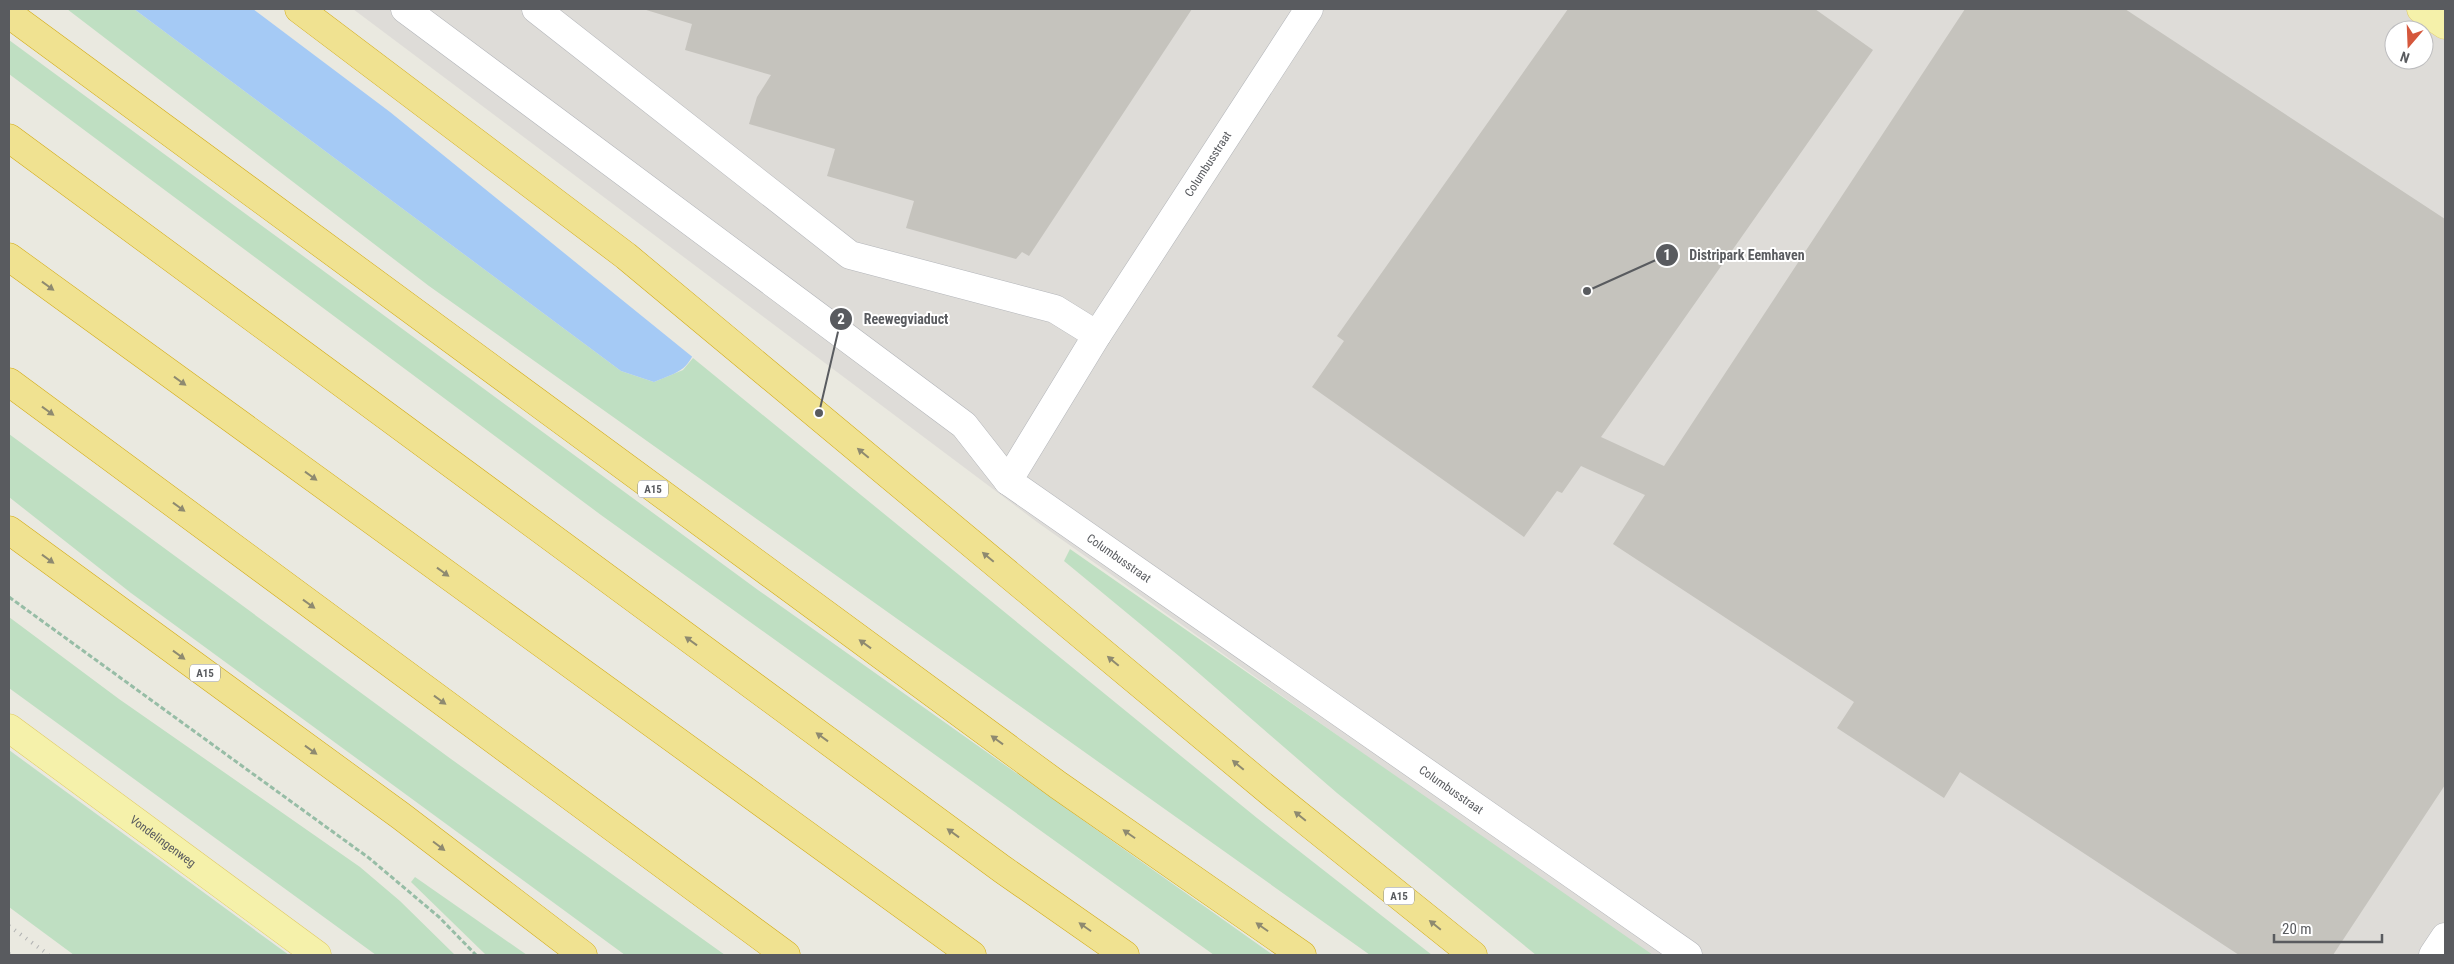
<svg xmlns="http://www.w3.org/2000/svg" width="2454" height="964" viewBox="0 0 2454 964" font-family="'Roboto Condensed',sans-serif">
<rect width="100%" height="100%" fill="#eae9e0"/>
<path fill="#dedcd8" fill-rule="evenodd" d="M353,9H2445V955H1647L1037,522ZM2394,30H2424V60H2394Z"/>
<g fill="#bfdfc2">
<path d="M67,9H134L621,371L654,382L683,370L693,358L1257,818L1432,955H1370L429,286Z"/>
<path d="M9,40L758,590L1273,955H1214L601,515L9,74Z"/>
<path d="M9,434L451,759L725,955H625L131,593L9,497Z"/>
<path d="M1070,549L1653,955H1536L1337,793L1179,656L1064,561Z"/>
<path d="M9,617L119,699L360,867L400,901L455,955H376L9,688Z"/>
<path d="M9,750L289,955H74L9,907Z"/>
<path d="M415,877L527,955H486L411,882Z"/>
</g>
<path fill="#a5caf5" d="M134,9H263L698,340C690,370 681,371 654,382L621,371Z"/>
<path fill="#eae9e0" d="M253,9H267L699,338L695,359L390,112Z"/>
<g fill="#c5c3bd">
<path d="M643,9H1192L1029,256L1022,252L1016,259L906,228L914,201L827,176L835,149L749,124L757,97L771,75L685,50L692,24Z"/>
<path d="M1568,9H1815L1873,50L1601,437L1664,466L1965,9H2125L2445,219V785L2333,955H2239L1960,772L1944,798L1837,728L1854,702L1613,544L1645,495L1581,466L1562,493L1557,491L1524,537L1312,387L1344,341L1337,336Z"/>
</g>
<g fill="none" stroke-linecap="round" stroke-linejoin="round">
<g stroke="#b3b5b9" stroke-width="29">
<g id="minor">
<path d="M405,9L964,425L1008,481"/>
<path d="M536,9L850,255L1055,309L1097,335"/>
<path id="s1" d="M1309,9L1097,335L1008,481L1688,955"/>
<path d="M2433,955L2445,937"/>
</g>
</g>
<g stroke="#e0ca63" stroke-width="29">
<g id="major">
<path d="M2421,9L2445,25"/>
<path id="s2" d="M9,728L317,955"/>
</g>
</g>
<g stroke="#d2ab18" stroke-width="29">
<g id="highway">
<path d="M299,9L626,256L1275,796L1473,955"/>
<path d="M9,14L1058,785L1302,955"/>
<path d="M9,138L1002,869L1125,955"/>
<path d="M9,257L972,955"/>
<path d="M9,382L786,955"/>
<path d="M9,530L401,816L583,955"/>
</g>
</g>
<path stroke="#97bda6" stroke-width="3" stroke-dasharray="5 2.5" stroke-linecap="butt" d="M9,597L369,858L439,917L476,955"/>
<use href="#minor" stroke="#fff" stroke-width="28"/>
<use href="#major" stroke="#f5f1aa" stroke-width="28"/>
<use href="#highway" stroke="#f0e291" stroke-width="28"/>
<g stroke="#b1b2b2" stroke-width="4" stroke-dasharray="1 6" stroke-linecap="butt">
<path d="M9,926L49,955"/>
<path d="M9,954L11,955"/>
</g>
</g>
<defs><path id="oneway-solid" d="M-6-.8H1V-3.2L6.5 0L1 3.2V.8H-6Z" transform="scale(1.25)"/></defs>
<g fill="#8e8a70">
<use href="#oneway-solid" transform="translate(48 286) rotate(36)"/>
<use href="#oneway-solid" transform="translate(180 381) rotate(36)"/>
<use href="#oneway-solid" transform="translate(48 411) rotate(36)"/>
<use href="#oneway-solid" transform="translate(863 453) rotate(-140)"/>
<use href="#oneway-solid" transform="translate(311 476) rotate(36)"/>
<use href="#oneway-solid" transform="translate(179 507) rotate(36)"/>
<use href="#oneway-solid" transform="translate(988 557) rotate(-140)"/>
<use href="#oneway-solid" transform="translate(48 559) rotate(36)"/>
<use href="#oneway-solid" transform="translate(443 572) rotate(36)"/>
<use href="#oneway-solid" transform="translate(309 604) rotate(36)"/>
<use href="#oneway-solid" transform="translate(691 641) rotate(-144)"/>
<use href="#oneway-solid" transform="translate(865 644) rotate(-144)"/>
<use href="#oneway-solid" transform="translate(179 655) rotate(36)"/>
<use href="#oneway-solid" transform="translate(1113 661) rotate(-140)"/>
<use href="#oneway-solid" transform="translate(440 700) rotate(36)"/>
<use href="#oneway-solid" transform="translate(822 737) rotate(-144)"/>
<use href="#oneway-solid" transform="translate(997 740) rotate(-144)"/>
<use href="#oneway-solid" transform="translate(311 750) rotate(36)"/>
<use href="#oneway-solid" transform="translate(1238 765) rotate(-140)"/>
<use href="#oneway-solid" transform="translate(1300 816) rotate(-141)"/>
<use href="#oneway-solid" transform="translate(953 833) rotate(-144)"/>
<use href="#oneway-solid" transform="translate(1129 834) rotate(-145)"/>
<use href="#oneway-solid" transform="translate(439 846) rotate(37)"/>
<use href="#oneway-solid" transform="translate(1435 925) rotate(-141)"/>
<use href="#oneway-solid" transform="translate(1085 927) rotate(-145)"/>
<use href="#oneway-solid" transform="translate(1262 927) rotate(-145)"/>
</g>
<g text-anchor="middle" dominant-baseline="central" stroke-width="4" stroke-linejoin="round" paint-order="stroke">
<g fill="#fff" stroke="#8b8c8f" stroke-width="1">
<rect x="638" y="480.5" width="30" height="17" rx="4"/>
<rect x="190" y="664.5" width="30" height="17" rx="4"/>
<rect x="1384" y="887.5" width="30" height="17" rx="4"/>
</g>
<g font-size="11" font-weight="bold" fill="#595b5f">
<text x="653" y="489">A15</text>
<text x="205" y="673">A15</text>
<text x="1399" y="896">A15</text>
</g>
<g font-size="12" fill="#595b5f" stroke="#fff">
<text transform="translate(1208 164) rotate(-57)">Columbusstraat</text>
<text stroke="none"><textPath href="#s1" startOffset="695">Columbusstraat</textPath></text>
<text stroke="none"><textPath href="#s1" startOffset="1100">Columbusstraat</textPath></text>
<text stroke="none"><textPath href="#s2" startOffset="191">Vondelingenweg</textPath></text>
</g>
</g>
<path fill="none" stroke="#595b5f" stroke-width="2" d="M1587 291L1667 255M819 413L841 319"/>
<g fill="#595b5f" stroke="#fff" stroke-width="2">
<circle cx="1587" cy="291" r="5"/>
<circle cx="819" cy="413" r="5"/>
<circle cx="1667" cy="255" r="12"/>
<circle cx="841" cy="319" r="12"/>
</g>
<g font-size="15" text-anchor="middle" font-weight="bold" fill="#fff">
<text x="1667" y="260">1</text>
<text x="841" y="324">2</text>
</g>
<g font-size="14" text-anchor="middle" font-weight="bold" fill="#595b5f" stroke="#fff" stroke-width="4" stroke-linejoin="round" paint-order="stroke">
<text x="1747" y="260">Distripark Eemhaven</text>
<text x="906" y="324">Reewegviaduct</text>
</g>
<rect width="2454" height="964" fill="none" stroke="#595b5f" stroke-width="20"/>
<g transform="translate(2409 45) rotate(199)"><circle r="24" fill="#ffffff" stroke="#bdbdbf"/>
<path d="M0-4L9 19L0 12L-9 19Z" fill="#d5573c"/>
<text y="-8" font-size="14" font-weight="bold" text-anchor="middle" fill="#595b5f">N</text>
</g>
<path d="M2274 934v8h108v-8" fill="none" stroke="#595b5f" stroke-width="2.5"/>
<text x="2282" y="934" font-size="15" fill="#595b5f" stroke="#ffffff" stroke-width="4" paint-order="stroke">20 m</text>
</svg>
